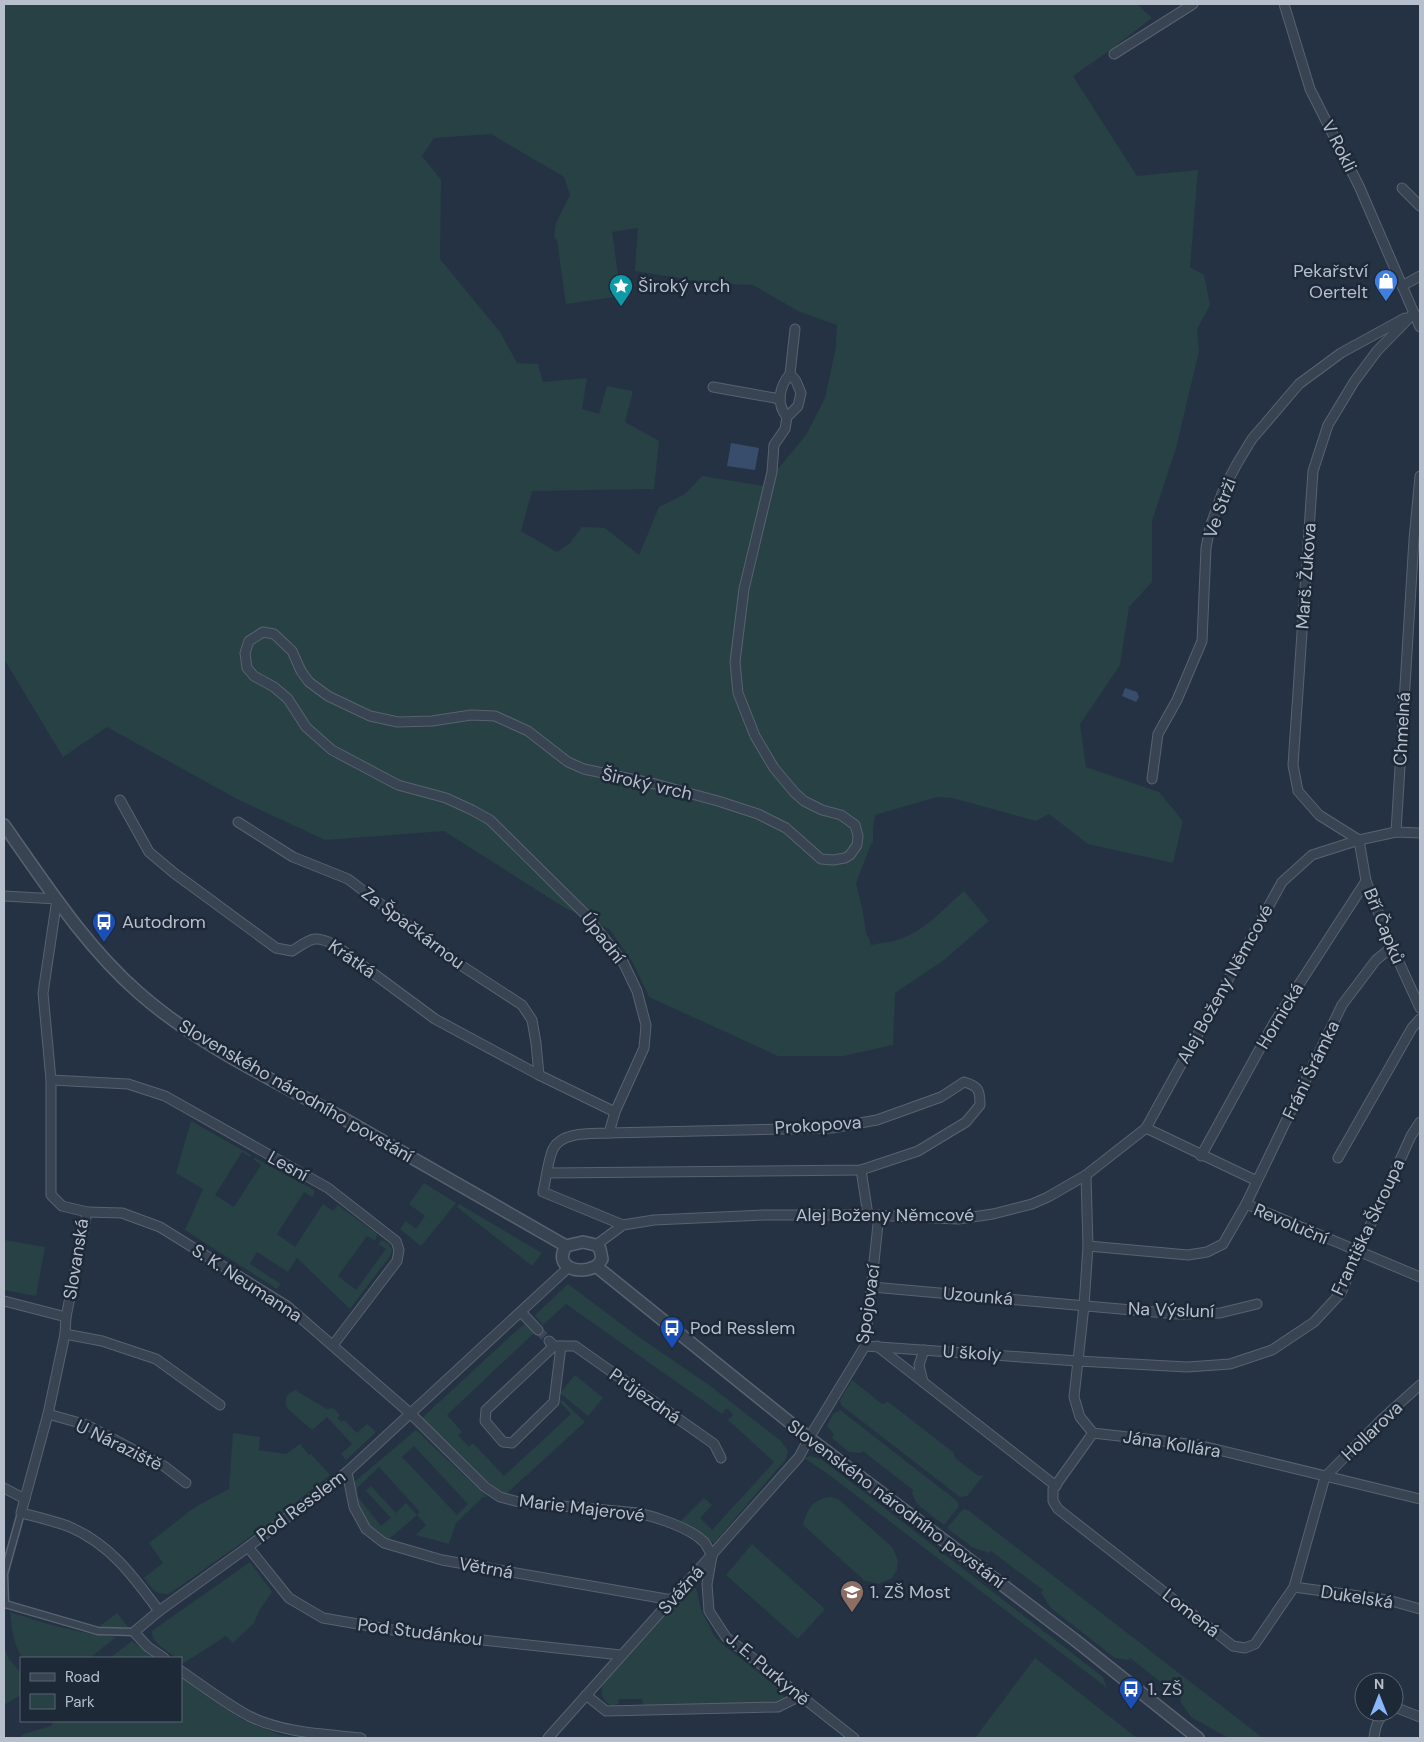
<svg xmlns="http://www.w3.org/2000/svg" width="1424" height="1742" viewBox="0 0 1424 1742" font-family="'DM Sans',sans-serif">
<rect width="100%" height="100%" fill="#253244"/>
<g fill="#274144" fill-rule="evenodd">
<path d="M4,4H1137L1152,18L1106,53L1073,76L1137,176L1198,170L1190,267L1204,275L1210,305L1197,329L1199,351L1176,448L1152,521V582L1129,607L1120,665L1080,724L1086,767L1159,792L1183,821L1173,863L1088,844L1049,814L1036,821L952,798L937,797L875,815L873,829V843L871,844L856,883L863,912L866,934L869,938L871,945C878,943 886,943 894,941C923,933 942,910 964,891L989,921L944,960L895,993L893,1045L844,1056H778L649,997L632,961L609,929L565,908L444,831L325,840L237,799L107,727L63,757L4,659ZM491,134L564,177L570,195L556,223L554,237L557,240L566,304L621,296L612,232L638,228L635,271L708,283L753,285L800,312L837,325L836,347L825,398L806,435L777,470L759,537L752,535L764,486L702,476L685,494L659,507L639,555L605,528L582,527L570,543L557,552L521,531L532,491L654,489L659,441L625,422L633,391L607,386L599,414L582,409L587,378L543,382L538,364L517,363L500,332L440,259L441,180L422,156L434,138Z"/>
<path d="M191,1121L251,1155L250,1157L242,1152L215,1195L234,1207L261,1165L253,1159L255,1158L314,1190V1194L312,1197L304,1192L277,1234L295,1247L323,1204L333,1211L338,1205L377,1234L375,1241L367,1236L338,1276L356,1290L386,1249L378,1244L382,1240L389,1244L392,1250L390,1256L350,1309L297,1258L288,1272L257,1252L250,1264L281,1284L277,1289L185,1230L203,1189L176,1173Z"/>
<path d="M424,1183L456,1203L421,1246L400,1229L406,1221L416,1229L425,1216L409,1204Z"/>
<path d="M459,1204L542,1253L532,1266L457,1207Z"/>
<path d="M4,1240L45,1247L36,1296L4,1290Z"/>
<path d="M568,1284L636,1335L709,1385L781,1441L788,1451L786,1459L714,1543L679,1523L704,1498L712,1505L700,1518L712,1530L774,1462L728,1420L733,1415L728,1409H726L722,1414L566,1304L543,1325L535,1315Z"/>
<path d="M525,1324L534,1333L447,1415L462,1432L458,1435L469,1447L473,1443L504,1476L571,1414L560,1402L562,1400L585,1422L505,1495L479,1475L422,1418L517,1330Z"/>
<path d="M575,1375L603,1398L588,1416L560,1393Z"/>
<path d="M852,1380L882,1404L886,1403L887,1401L954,1453L955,1458L976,1474L979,1476L984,1475L967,1496L960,1497L841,1405L840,1400Z"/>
<path d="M295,1390L327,1409L333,1408L340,1415L337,1418L342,1422L344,1420L357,1433L367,1424L376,1432L346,1460L341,1454L352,1444L327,1417L312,1430L288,1409C283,1401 286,1394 295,1390Z"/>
<path d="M840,1410L957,1501L959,1506L944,1525L922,1508L916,1502L912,1493L913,1490L863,1451L861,1453L849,1452L832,1438L834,1434L827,1426L833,1414Z"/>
<path d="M416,1430L487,1497H483L456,1523L449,1544L416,1535L426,1525L417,1515L388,1540C361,1522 358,1515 353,1483ZM414,1446L468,1504L457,1515L402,1457ZM379,1467L420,1512L417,1515L406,1503L396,1513L371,1486L366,1491L391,1518L381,1526L357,1496V1488Z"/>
<path d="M233,1433L260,1437L259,1450L286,1454L300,1444L309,1455L311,1454L330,1475L270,1523L169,1594C155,1595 152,1589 144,1578L163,1563L149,1543L195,1507L229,1489Z"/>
<path d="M810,1456L821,1459L1103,1677L1107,1688L828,1474L804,1458Z"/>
<path d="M830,1497L838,1499L893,1548L898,1561L897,1570L892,1578L879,1584L865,1581L803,1525C807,1509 813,1499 830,1497Z"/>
<path d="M963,1509L968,1510L1263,1738H1228L1191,1717L1180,1701L1181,1698L1130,1658L1128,1660L1115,1658L1051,1608L1041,1593L1043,1590L991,1551L989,1553L972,1547L947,1528Z"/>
<path d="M752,1544L825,1609L798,1639L726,1575Z"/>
<path d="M250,1562L272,1592L259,1611L254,1623L233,1643L226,1636L184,1663L181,1661V1658H177C168,1651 151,1643 152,1631Z"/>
<path d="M690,1586H694L697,1591L701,1610L715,1637L726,1647L782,1691L784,1698L778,1702L648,1707L643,1704L642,1699H619L618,1704L612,1706C602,1700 600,1695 603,1684Z"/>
<path d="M10,1612C42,1623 82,1634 116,1637L90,1658H23C13,1646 12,1627 10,1612Z"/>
<path d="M117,1613L128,1627L116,1628H97Z"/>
<path d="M132,1641L155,1658H110Z"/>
<path d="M4,1647L9,1659L21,1673V1695L4,1705Z"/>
<path d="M1035,1658L1137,1738H975Z"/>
<path d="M181,1677L243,1720L280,1735L304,1738H20L23,1734L51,1726L54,1721H181Z"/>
</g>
<g fill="#384d6c">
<path d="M731,443L759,448L755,470L727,466Z"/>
<path d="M1125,688L1137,692L1139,697L1136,702L1122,696Z"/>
</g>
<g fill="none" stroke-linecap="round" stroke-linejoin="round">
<path stroke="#3b4759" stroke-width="9" stroke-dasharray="9 4.5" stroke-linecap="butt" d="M538,1330L549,1341"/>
<g stroke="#586270" stroke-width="9">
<path id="pedestrian" d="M21,1513L4,1574L5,1604L98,1631L134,1632"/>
</g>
<g stroke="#586270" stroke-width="11">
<g id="minor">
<path d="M1284,4L1310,89L1359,186L1420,327"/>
<path d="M1114,54L1193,4"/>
<path d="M1402,188L1420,206"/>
<path d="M1402,286L1420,276"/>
<path d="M713,387L780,399"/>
<path d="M787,417C776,404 779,387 790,374"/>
<path d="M1152,779L1158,734L1177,700L1202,641L1206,548L1210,527L1224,488L1238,462L1252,439L1299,384L1341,353L1405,318"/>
<path d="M120,800L149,852L174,873L276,948L292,951C311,939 314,934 335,945L435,1019L539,1075L615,1112"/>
<path d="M238,822L293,857L348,879L462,966L522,1005L532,1020L536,1043L539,1075"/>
<path d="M1396,832L1414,539L1420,476"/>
<path d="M1359,840L1319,815L1298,791L1293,765L1313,471L1328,425L1354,382L1377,351L1414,313"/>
<path d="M1359,840L1366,881L1392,947L1420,1008"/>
<path d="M4,896L57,899L43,993L51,1080V1195L62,1206L87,1212L66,1317L65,1334L48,1414L21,1513C37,1517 54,1521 70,1527C111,1545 133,1576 159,1611"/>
<path d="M51,1080L128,1084L165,1096L328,1188L396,1241L399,1250L397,1261L333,1345"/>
<path d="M1146,1128L1257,1181"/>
<path d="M609,1133L615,1112L644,1048L646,1025L637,991L623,962L584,913L490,820L472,810L446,798L398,785L332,750L306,727L288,699L274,687L254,676L247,668L245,653L249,641L263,632L274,634L292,651L301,671L309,682L328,696L370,716L398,722L432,721L471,715L495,716L528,731L568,762L584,769L655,784L718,801L758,814L786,828L821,859L833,860L845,858L850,855L857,845L858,836L855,825L841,815L822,810L804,801L795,793L774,768L755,736L738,693L735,662L744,589L772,472L774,445L785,429L787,417L798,406L801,393L796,381L790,374L795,329"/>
<path d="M1201,1156L1274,1023L1366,881"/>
<path d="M1338,1158L1412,1028L1420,1019"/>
<path d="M861,1170L868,1215"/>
<path d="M548,1173L861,1170L918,1151L966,1122L980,1105C980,1091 979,1086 964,1082L941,1097L877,1120L832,1128L609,1133C592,1134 562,1131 553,1149C548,1160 546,1179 543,1192L623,1225"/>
<path d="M1086,1175L1088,1246L1084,1306L1074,1397L1080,1417L1093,1433L1198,1445L1420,1499"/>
<path d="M1246,1204L1420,1277"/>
<path d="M87,1212L122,1213L160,1227L287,1306L411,1414L485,1487L500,1497L519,1502L638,1513C657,1517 690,1528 704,1542C707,1545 709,1551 712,1556"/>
<path d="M596,1245L623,1225L654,1220L765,1215H868L958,1219L993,1214L1032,1204L1048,1197L1086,1175L1146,1128L1282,882L1312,855L1359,840L1396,832L1420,833"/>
<path d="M1088,1246L1188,1255L1207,1252L1223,1244L1246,1204L1342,1005L1376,960L1392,947"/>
<path d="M872,1287L1177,1314L1220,1313L1257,1304"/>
<path d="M4,1301L66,1317"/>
<path d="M521,1312L538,1330"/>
<path d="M65,1334L102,1341L156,1359L220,1405"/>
<path d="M549,1341L554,1346H575L714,1444L721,1458"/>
<path d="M554,1346L486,1410L485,1421L503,1442L512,1443L554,1402L561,1346"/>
<path d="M865,1346L1078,1361L1187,1367L1230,1364L1272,1350L1314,1322L1341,1293L1358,1252L1411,1136L1420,1122"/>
<path d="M877,1346L1056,1486"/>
<path d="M923,1382L919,1365L924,1350"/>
<path d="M48,1414L87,1425L164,1466L186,1483"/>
<path d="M1093,1433L1053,1489V1501L1058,1509L1233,1646L1245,1648L1255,1644L1294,1587L1325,1477L1382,1419L1420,1385"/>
<path d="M347,1472L354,1507L366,1529L384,1543L442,1560L672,1600"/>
<path d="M4,1488L25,1499"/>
<path d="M248,1547L289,1598L323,1618L399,1631L621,1655"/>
<path d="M712,1556L707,1584L709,1611L726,1637L854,1738"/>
<path d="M1294,1587L1388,1600L1420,1609"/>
<path d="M164,1658L148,1647L134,1632L159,1611L248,1547L347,1472L569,1267"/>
<path d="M181,1671C203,1686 225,1703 249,1716C283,1733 324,1734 361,1738"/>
<path d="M586,1695L606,1711L778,1707L800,1696"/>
<path d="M1394,1709L1397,1708L1420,1717"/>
<path d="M548,1738L799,1457L809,1438L865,1346L879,1215"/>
<path d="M1374,1738C1375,1728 1378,1716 1388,1712"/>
</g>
</g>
<g stroke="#586270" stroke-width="14">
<g id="tertiary">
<path d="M4,825C45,883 85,946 139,993C197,1044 271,1079 339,1116C415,1159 490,1203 566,1246"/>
<path d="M583,1242L596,1245L600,1249L602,1259C600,1262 598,1266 594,1267C579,1275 553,1267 566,1246Z"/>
<path d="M597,1267L809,1438L1075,1640L1198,1738"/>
</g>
</g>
<use href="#pedestrian" stroke="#394453" stroke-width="6"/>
<use href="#minor" stroke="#394453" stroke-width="9"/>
<use href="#tertiary" stroke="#394453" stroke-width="11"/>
</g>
<defs>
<g id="shop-pin" transform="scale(1.25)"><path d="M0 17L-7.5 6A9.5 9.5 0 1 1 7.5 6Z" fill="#3f7fe0" stroke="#1e2938"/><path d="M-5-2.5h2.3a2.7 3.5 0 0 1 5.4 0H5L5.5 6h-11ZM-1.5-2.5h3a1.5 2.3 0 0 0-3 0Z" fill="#fff"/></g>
<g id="sight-pin" transform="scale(1.25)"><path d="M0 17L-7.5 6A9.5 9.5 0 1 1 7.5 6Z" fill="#0f9aa8" stroke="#1e2938"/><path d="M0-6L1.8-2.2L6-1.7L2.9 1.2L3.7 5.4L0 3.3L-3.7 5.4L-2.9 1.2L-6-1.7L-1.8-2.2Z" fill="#fff"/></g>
<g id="bus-pin" transform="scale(1.25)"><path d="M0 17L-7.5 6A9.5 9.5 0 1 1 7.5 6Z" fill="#1a4fb4" stroke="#1e2938"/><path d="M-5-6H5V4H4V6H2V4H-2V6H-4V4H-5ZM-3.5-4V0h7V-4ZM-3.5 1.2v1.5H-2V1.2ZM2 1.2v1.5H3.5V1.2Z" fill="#fff"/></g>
<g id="school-pin" transform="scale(1.25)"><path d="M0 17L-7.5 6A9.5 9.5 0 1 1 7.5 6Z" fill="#8d6e63" stroke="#1e2938"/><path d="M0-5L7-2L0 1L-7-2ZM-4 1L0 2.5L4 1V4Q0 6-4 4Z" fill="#fff"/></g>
</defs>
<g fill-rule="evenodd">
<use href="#shop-pin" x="1386" y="281"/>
<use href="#sight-pin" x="621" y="286"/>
<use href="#bus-pin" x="104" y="922"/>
<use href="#bus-pin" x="672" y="1328"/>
<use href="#school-pin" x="852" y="1592"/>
<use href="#bus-pin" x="1131" y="1689"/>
</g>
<g text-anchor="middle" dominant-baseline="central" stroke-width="5" stroke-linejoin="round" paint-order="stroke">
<g font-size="18" fill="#b7bfcd" stroke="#1e2938">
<text transform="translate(1339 146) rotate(63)">V Rokli</text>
<text transform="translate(1220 508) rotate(-70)">Ve Strži</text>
<text transform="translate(1306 576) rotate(-86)">Marš. Žukova</text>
<text transform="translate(1402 729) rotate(-87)">Chmelná</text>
<text transform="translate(647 784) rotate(13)">Široký vrch</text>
<text transform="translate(1384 926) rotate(68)">Bří Čapků</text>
<text transform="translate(413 928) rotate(37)">Za Špačkárnou</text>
<text transform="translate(603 938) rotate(52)">Úpadní</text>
<text transform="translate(352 959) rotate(35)">Krátká</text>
<text transform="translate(1225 984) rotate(-61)">Alej Boženy Němcové</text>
<text transform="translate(1280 1016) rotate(-59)">Hornická</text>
<text transform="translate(1311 1070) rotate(-64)">Fráni Šrámka</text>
<text transform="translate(296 1091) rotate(30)">Slovenského národního povstání</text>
<text transform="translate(818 1125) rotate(-4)">Prokopova</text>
<text transform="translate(288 1166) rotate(29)">Lesní</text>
<text x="885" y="1215">Alej Boženy Němcové</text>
<text transform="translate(1291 1224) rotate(23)">Revoluční</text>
<text transform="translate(1368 1227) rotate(-65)">Františka Škroupa</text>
<text transform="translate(76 1259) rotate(-81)">Slovanská</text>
<text transform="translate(247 1283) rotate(33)">S. K. Neumanna</text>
<text transform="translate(978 1296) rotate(5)">Uzounká</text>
<text transform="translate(868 1304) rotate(-82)">Spojovací</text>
<text transform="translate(1171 1310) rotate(2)">Na Výsluní</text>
<text transform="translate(972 1353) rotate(4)">U školy</text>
<text transform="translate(645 1396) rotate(35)">Průjezdná</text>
<text transform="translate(1372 1431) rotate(-44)">Hollarova</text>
<text transform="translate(1172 1444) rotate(9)">Jána Kollára</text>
<text transform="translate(119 1445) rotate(26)">U Náraziště</text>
<text transform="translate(896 1504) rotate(37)">Slovenského národního povstání</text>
<text transform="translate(301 1506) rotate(-37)">Pod Resslem</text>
<text transform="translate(582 1508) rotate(7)">Marie Majerové</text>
<text transform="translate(486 1568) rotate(10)">Větrná</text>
<text transform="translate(681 1590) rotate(-48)">Svážná</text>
<text transform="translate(1357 1597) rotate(9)">Dukelská</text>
<text transform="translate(1191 1613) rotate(38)">Lomená</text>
<text transform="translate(420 1632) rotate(7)">Pod Studánkou</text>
<text transform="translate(768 1669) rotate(40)">J. E. Purkyně</text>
</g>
<g font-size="18" fill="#b7bfcd" stroke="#1e2938" text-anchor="start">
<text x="1368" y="271" text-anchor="end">Pekařství<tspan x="1368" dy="21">Oertelt</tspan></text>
<text x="638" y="286">Široký vrch</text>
<text x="122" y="922">Autodrom</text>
<text x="690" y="1328">Pod Resslem</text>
<text x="870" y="1592">1. ZŠ Most</text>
<text x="1148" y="1689">1. ZŠ</text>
</g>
</g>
<rect width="1424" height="1742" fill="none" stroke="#b7bfcd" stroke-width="10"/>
<rect x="20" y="1657" width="162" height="65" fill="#1e2938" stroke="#5b6574"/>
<rect x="30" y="1673" width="25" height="8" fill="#394453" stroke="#5b6574"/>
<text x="65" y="1682" font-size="15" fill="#b7bfcd">Road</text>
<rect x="30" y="1694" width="25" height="15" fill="#274144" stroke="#5b6574"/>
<text x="65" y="1707" font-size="15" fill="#b7bfcd">Park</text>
<g transform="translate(1379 1697)"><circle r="24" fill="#1e2938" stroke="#5b6574"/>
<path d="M0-4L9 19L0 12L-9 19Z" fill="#8ab6fe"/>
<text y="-8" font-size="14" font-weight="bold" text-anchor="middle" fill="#b7bfcd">N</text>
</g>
</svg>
